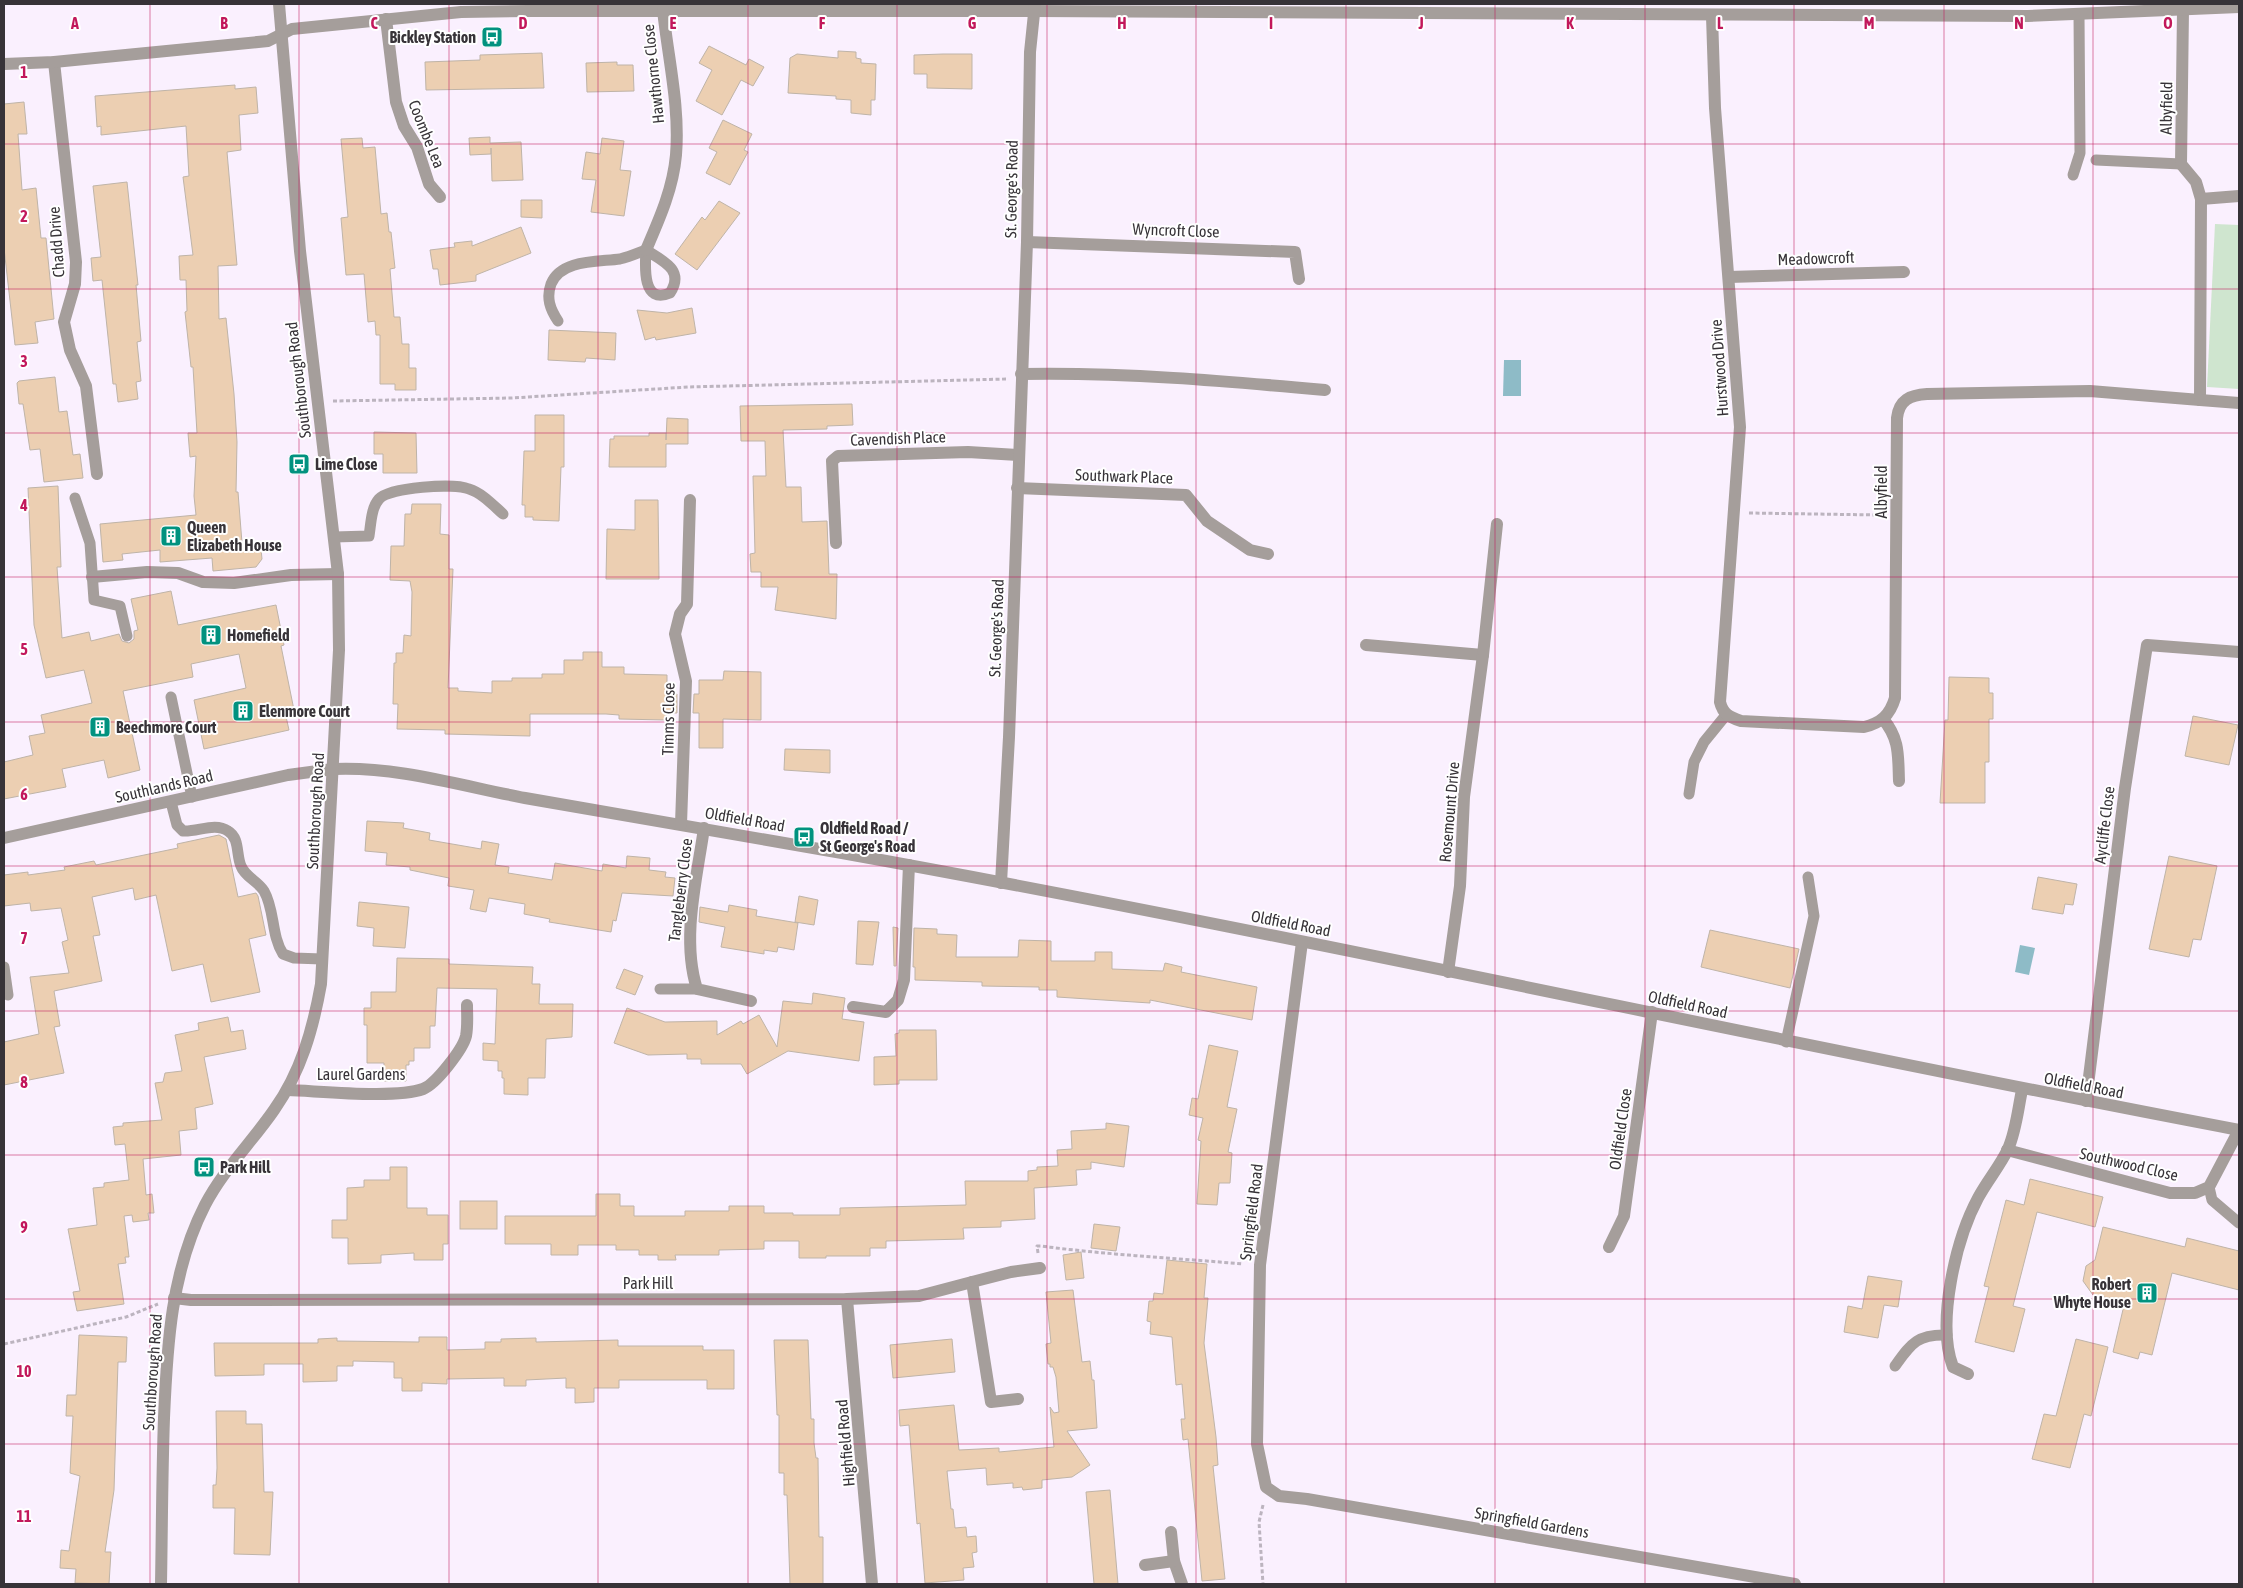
<svg xmlns="http://www.w3.org/2000/svg" width="2243" height="1588" viewBox="0 0 2243 1588" font-family="'Asap Condensed',sans-serif">
<rect width="100%" height="100%" fill="#faf0fe"/>
<path fill="#cfe5cf" d="M2215,224L2239,225V389L2207,387Z"/>
<g fill="#8ebbc7">
<path d="M1504,360H1521V396H1503Z"/>
<path d="M2020,945L2035,948L2029,975L2015,972Z"/>
</g>
<g fill="#eccfb2" stroke="#bfb4a8">
<path d="M709,46L746,65L749,59L764,67L753,86L741,80L722,115L696,101L712,70L699,63Z"/>
<path d="M838,51L856,52V58L861,59V63L876,64L875,100H871V115L851,113V100L836,99V96L788,93L790,58L797,54L838,58Z"/>
<path d="M542,53L544,88L426,90L425,62L480,60V55Z"/>
<path d="M943,54H972V89L927,88V74H914V55Z"/>
<path d="M617,62V65H633L634,91L587,92L586,63Z"/>
<path d="M235,85V89L256,87L258,113L239,115L241,150L227,152L237,265L218,266L219,319L226,318L234,394L237,442L236,492H238L242,543L254,542L261,549L262,559L256,567L213,571L212,558L160,562V550L122,554L123,560L103,562L100,524L196,515L194,496L196,456L190,457L188,433H197L193,367H191L185,312L187,311L186,280H180L179,256L193,255L183,177L189,176L186,126L101,135V126L97,127L95,96Z"/>
<path d="M24,102L27,134H18L22,190L36,188L41,238H46L54,319L35,322L38,343L15,345L4,248V104Z"/>
<path d="M723,120L752,134L744,150L748,152L730,185L706,173L717,152L709,148Z"/>
<path d="M490,137V143L521,142L523,180L492,181L491,148V154L470,155L469,138Z"/>
<path d="M362,138L363,148L375,147L381,214L387,213L389,232H391L395,268L390,269L394,317H400L402,344H409V368H416V390H395V384H380V335H376L375,321L368,322L364,274L346,275L341,218L348,217L341,139Z"/>
<path d="M602,138L624,141L620,170L631,171L624,216L591,212L596,180L582,179L586,152L600,154Z"/>
<path d="M127,182L138,285H136L141,341L137,342L141,381L136,382L138,399L118,402L116,384H113L102,280L93,281L91,258L101,257L93,186Z"/>
<path d="M521,200H542V218L521,217Z"/>
<path d="M719,201L740,213L697,270L675,254L702,217L705,220Z"/>
<path d="M521,227L531,253L476,275V281L440,285L438,269H433L430,250L455,247L454,243L472,241V246Z"/>
<path d="M692,308L696,333L656,340L655,337L645,340L637,310L667,313Z"/>
<path d="M549,330L616,333L615,360L586,358L585,362L548,360Z"/>
<path d="M55,377L59,412L67,411L73,455L80,454L83,478L44,482L40,449L30,450L23,404H19L17,383L19,381Z"/>
<path d="M852,404L853,425L827,426V429L783,430L786,487H801L802,522L827,521L829,574H837L836,619L775,610L778,587H761V572H751L750,554L755,553L753,476H766L765,441H741L740,406Z"/>
<path d="M535,415H564V467H561L559,521L533,520V517H525V505H522L524,451H535Z"/>
<path d="M667,418L688,419V444H666V467H609L610,439H614V436H649V433H666V440Z"/>
<path d="M374,432L416,433L417,473H383V454H374Z"/>
<path d="M58,486L61,567H57L62,638L89,632L91,641L119,634L122,641L129,643L134,639V631L138,630L131,599L171,591L178,625L276,605L284,645L281,646L294,710L285,712L289,730L204,749L194,700L246,688L239,654L191,664L193,677L123,691L140,770L108,778L104,760L62,769L66,787L4,799V762L33,755L29,736L45,733L41,715L92,703L84,670L46,678L34,625L28,488Z"/>
<path d="M635,500H658L659,579H606L607,529L635,530Z"/>
<path d="M412,504H441L440,534L449,535V569H453L448,688H458V691L492,693V681H512V678H542V674H564V660H583V652H602V667H624V674L667,675V694H677V713H666V720L619,719V715L606,714H530V736L445,734V730L397,729L398,704H393L394,663H396V653H403L404,635L411,636L412,592L410,581L390,580L391,546H404L405,514H411Z"/>
<path d="M724,671L761,672V720L723,719V748H699V713H693L694,694H699V680H723Z"/>
<path d="M1949,677L1989,678V693H1993V719H1989V762H1985V803H1940L1945,720H1948Z"/>
<path d="M2193,716L2238,725L2229,765L2185,756Z"/>
<path d="M785,749L830,750V773L784,770Z"/>
<path d="M367,821L404,823L403,828L430,833L429,840L481,849L482,841L499,844L495,865L509,867L508,873L552,880L555,863L602,871L603,864L626,868L627,856L650,858L649,870L666,872L665,877L675,878L673,896L622,893L616,921L613,920L611,932L549,922L550,919L524,914L525,904L489,898L486,912L470,909L474,890L448,886L449,878L410,870V867L386,865L387,853L365,851Z"/>
<path d="M219,835L226,839L238,897L256,893L258,896L266,935L249,939L260,992L211,1002L203,964L172,971L156,895L135,900L133,888L92,897L100,935L93,936L102,981L54,991L60,1026L54,1027L64,1073L4,1085V1042L39,1034L30,977L69,973L62,942L68,940L61,908L31,911L30,903L4,906V875L28,872V875L65,870L64,867L94,861L96,865L178,848L177,844Z"/>
<path d="M2169,856L2217,866L2201,940L2193,939L2189,957L2149,949Z"/>
<path d="M2038,877L2077,884L2073,905L2065,904L2063,914L2032,909Z"/>
<path d="M799,896L818,900L814,925L795,922Z"/>
<path d="M359,902L409,907L405,948L373,946L374,928L357,926Z"/>
<path d="M729,905L757,910L756,916L798,923L794,950L778,947L777,952L764,950V954L721,947L725,927L699,922L700,907L728,912Z"/>
<path d="M858,921L879,922L873,965L856,964Z"/>
<path d="M893,927L898,928L896,966H894Z"/>
<path d="M914,928L937,929V934L957,935L956,957H1018L1019,940L1051,941V961H1095V952H1112V969L1163,971L1165,963L1182,967L1181,972L1257,987L1252,1020L1150,1000V1003L1057,997V990H1039V987L982,986V982L915,980V967H913Z"/>
<path d="M1710,930L1799,949L1790,988L1701,967Z"/>
<path d="M397,958L449,959V964L533,967L532,984H540L539,1004H573L572,1037L546,1039L545,1078H528V1095L504,1094V1078H502V1071H498V1061L483,1060V1043L495,1044L497,989L437,988L435,1026H430V1048H414V1061H409V1065H406V1081H384V1063H367V1025H364V1008H371V992H396Z"/>
<path d="M624,969L643,976L635,995L616,988Z"/>
<path d="M813,993L845,998L842,1019L864,1022L859,1061L788,1051L747,1074L741,1064H701V1059H687V1054L648,1055L614,1043L627,1008L665,1022L717,1021V1035L741,1021L743,1024L759,1015L777,1047L783,1001L812,1004Z"/>
<path d="M228,1017L231,1032L243,1030L246,1049L204,1057L213,1104L195,1108L197,1129L179,1131L181,1155L143,1159L146,1195L152,1194L154,1213H148L149,1220L133,1222L132,1215L124,1216L129,1257H125L126,1263L118,1264L124,1304L77,1311L73,1292L80,1291L68,1229L97,1225L93,1188L104,1187V1183L129,1180L125,1144L115,1145L113,1127L123,1126V1123L162,1120L155,1083L163,1082L165,1073L182,1071L175,1035L199,1030L198,1023Z"/>
<path d="M899,1030H936L937,1080H899V1084L874,1085V1057L896,1056L895,1034L899,1033Z"/>
<path d="M1209,1045L1238,1051L1227,1107L1237,1109L1228,1152L1232,1153L1230,1183H1219L1217,1205L1197,1204L1201,1141L1198,1140L1203,1118L1189,1115L1192,1098L1198,1099Z"/>
<path d="M1106,1123L1129,1126L1124,1167L1091,1162V1169L1076,1170L1077,1185L1034,1188L1035,1219L1001,1221V1227L963,1228L964,1239L886,1241V1248H870V1256H826V1258H799V1241H764V1249L719,1250V1255H675L676,1260H658V1255H639V1250H616V1245H578V1255H551V1244H505V1216H596V1194H620V1206H634V1216H685V1211H729V1206H764V1213H793V1215H840V1208L966,1205L965,1181H1028V1171L1037,1170V1167L1058,1166L1057,1150L1072,1149L1071,1131L1106,1129Z"/>
<path d="M390,1167H407V1208H427V1215H448V1244H443V1260H414V1253L381,1255V1263L348,1264V1238H332V1220H347V1188L364,1187V1180H390Z"/>
<path d="M2030,1179L2103,1197L2095,1227L2037,1212L2013,1306L2025,1309L2014,1352L1975,1342L1989,1287L1984,1286L2006,1200L2024,1205Z"/>
<rect x="460" y="1201" width="37" height="28"/>
<path d="M1094,1224L1120,1227L1116,1251L1091,1248Z"/>
<path d="M2103,1227L2185,1247L2187,1238L2239,1251V1290L2172,1273L2152,1355L2140,1352L2138,1359L2113,1352L2125,1301L2093,1295L2083,1281L2086,1266L2095,1260Z"/>
<path d="M1081,1252L1084,1278L1066,1280L1063,1255Z"/>
<path d="M1167,1260L1207,1264L1204,1298H1208L1204,1343L1216,1437L1218,1465L1213,1466L1225,1579L1202,1581L1188,1439L1183,1440L1181,1419H1185L1182,1384L1176,1385L1172,1337L1150,1334L1151,1322L1147,1321L1149,1301H1153L1154,1293L1163,1294Z"/>
<path d="M1868,1276L1902,1281L1898,1307L1884,1305L1878,1338L1844,1332L1848,1306L1862,1309Z"/>
<path d="M1073,1290L1082,1362L1090,1361L1092,1380H1094L1097,1428L1067,1431L1090,1465L1072,1477L1042,1480V1488L1023,1490L1022,1487L1013,1488V1483L987,1485L986,1468L947,1471L951,1509H953L955,1528L966,1527L967,1537L976,1536L977,1552L972,1553L974,1567L963,1568L964,1580L925,1583L920,1523L917,1524L909,1425L900,1426L899,1410L954,1405L959,1450L999,1448V1452L1054,1447L1050,1407L1054,1413L1059,1412L1056,1377L1053,1367H1050V1364H1048L1046,1344L1051,1343L1046,1292Z"/>
<path d="M79,1335L127,1337L126,1362H118L114,1490L105,1552H111L109,1584L75,1583L76,1569L60,1568L61,1550L69,1551L80,1476L70,1473L73,1416H66L67,1395H76Z"/>
<path d="M419,1337H447V1350L485,1349V1342H501V1339L536,1338V1342L618,1340V1346H703V1350H734V1389H707V1380H619V1388H594V1402L575,1403V1388H566V1378L526,1380V1386H504V1378L447,1379V1384L422,1383V1391H402V1378H394V1362L353,1361V1366H337V1381L303,1382V1364H264V1375L215,1376L214,1343H318V1339L337,1338V1341L419,1342Z"/>
<path d="M952,1339L955,1372L893,1378L890,1345Z"/>
<path d="M2076,1339L2108,1347L2091,1416L2084,1414L2070,1468L2032,1459L2044,1414L2056,1416Z"/>
<path d="M774,1340H808L811,1419H814V1443L816,1458H818L819,1537H823V1584H790L787,1495H784V1473H779V1415H777Z"/>
<path d="M216,1411H246V1424H262L264,1492H273L270,1555L234,1554L235,1508H213V1485H216L217,1468Z"/>
<path d="M1110,1490L1118,1584H1094L1086,1492Z"/>
</g>
<g fill="none" stroke-linecap="round" stroke-linejoin="round">
<g stroke="#bcb4bf" stroke-width="3" stroke-dasharray="4 2.5" stroke-linecap="butt">
<path d="M333,401L512,398L688,387L1007,379"/>
<path d="M1749,513L1880,515"/>
<path d="M1038,1253L1037,1246H1041C1108,1255 1176,1258 1243,1264"/>
<path d="M4,1344L126,1317L158,1304"/>
<path d="M1263,1505L1259,1522L1263,1584"/>
</g>
<g stroke="#a59e9b" stroke-width="11">
<path d="M2096,160L2181,164"/>
<path d="M2073,175L2080,153L2079,14"/>
<path d="M646,250C663,261 685,270 670,293C642,305 645,266 646,250Z"/>
<path d="M558,321C550,309 546,298 551,284C561,259 598,262 620,259C629,257 638,253 646,250"/>
<path d="M75,498L90,543L94,600L120,606L127,636"/>
<path d="M334,537L369,536C371,524 371,508 379,499C390,487 454,483 469,489C482,493 493,505 503,514"/>
<path d="M171,697L192,797"/>
<path d="M1689,794L1694,762L1704,742L1726,715"/>
<path d="M171,802L177,825L183,831C198,832 215,822 228,831C240,838 236,855 241,866C245,877 258,881 264,891C275,910 271,935 283,954L294,958L322,959"/>
<path d="M4,967L8,995"/>
<path d="M660,989H697"/>
<path d="M1786,1042L1814,916L1808,877"/>
<path d="M2209,1187L2212,1200L2239,1223"/>
<path d="M1895,1366C1911,1344 1917,1334 1947,1335"/>
</g>
<g stroke="#a59e9b" stroke-width="12">
<path d="M1712,16L1715,108L1740,427L1720,702C1723,714 1729,717 1741,721L1864,727C1881,723 1890,715 1895,698L1897,418C1899,400 1910,395 1927,394L2090,391L2200,400L2201,199L2196,182L2181,164L2183,10"/>
<path d="M386,19L396,102L404,126L417,147L429,184L440,197"/>
<path d="M54,62L76,262L75,284L64,322L70,350L86,386L97,474"/>
<path d="M4,64L54,62L268,41L292,29L461,12L528,11H1034L2028,16L2239,7"/>
<path d="M2201,199L2239,196"/>
<path d="M1027,242L1295,252L1299,279"/>
<path d="M646,250C659,220 673,189 676,155C680,107 668,58 663,10"/>
<path d="M1729,277L1904,272"/>
<path d="M1021,374C1122,372 1224,381 1325,390"/>
<path d="M2200,400L2239,403"/>
<path d="M1017,488L1186,495L1207,521L1250,550L1268,554"/>
<path d="M836,543L832,461L838,456L968,452L1018,455"/>
<path d="M92,577L147,572L178,573L203,582L234,583L291,575L338,574"/>
<path d="M1366,645L1483,655"/>
<path d="M1883,719C1900,739 1898,756 1899,781"/>
<path d="M333,769C397,766 462,786 525,798C631,817 737,834 842,853C1309,937 1773,1042 2239,1130"/>
<path d="M681,824L686,681L675,634L680,614L687,604L690,500"/>
<path d="M704,828C697,878 681,939 697,989L751,1001"/>
<path d="M1001,883L1009,737L1027,242L1030,52L1035,4"/>
<path d="M1302,942L1260,1265L1257,1444L1266,1487L1279,1496L1307,1499L1795,1584"/>
<path d="M1448,972L1460,886L1464,797L1483,655L1497,524"/>
<path d="M853,1007L886,1012L898,1000L904,980L909,865"/>
<path d="M288,1090C319,1091 396,1099 423,1089C436,1084 463,1049 466,1036C468,1026 467,1015 467,1005"/>
<path d="M2086,1101L2125,788L2147,645L2239,652"/>
<path d="M2007,1150L2170,1193H2195L2209,1187L2239,1130"/>
<path d="M1609,1247L1624,1216L1652,1012"/>
<path d="M972,1282L1011,1272L1040,1268"/>
<path d="M174,1298L191,1300L847,1299L919,1296L972,1282L991,1402L1018,1399"/>
<path d="M847,1299L872,1584"/>
<path d="M1968,1374L1953,1367C1936,1323 1956,1239 1978,1198C1987,1181 2000,1166 2008,1149C2016,1131 2018,1109 2022,1090"/>
<path d="M1171,1532L1174,1561L1182,1584"/>
<path d="M1145,1565L1174,1561"/>
</g>
<g stroke="#a59e9b" stroke-width="12">
<path d="M4,838L288,775L333,769"/>
<path d="M161,1584C162,1529 162,1474 164,1418C167,1346 171,1271 205,1205C223,1170 252,1142 274,1110C301,1072 313,1029 321,984L339,650L338,574L300,251L279,4"/>
</g>
</g>
<path fill="none" stroke="#c2185b" stroke-width="1" stroke-opacity="0.55" d="M150,4V1584M299,4V1584M449,4V1584M598,4V1584M748,4V1584M897,4V1584M1047,4V1584M1196,4V1584M1346,4V1584M1495,4V1584M1645,4V1584M1794,4V1584M1944,4V1584M2093,4V1584M4,144H2239M4,289H2239M4,433H2239M4,577H2239M4,722H2239M4,866H2239M4,1011H2239M4,1155H2239M4,1299H2239M4,1444H2239"/>
<defs>
<g id="bus-square" transform="scale(1.125)"><rect x="-9" y="-9" width="18" height="18" rx="4" fill="#01927f" stroke="#fff"/><path d="M-5-6H5V4H4V6H2V4H-2V6H-4V4H-5ZM-3.5-4V0h7V-4ZM-3.5 1.2v1.5H-2V1.2ZM2 1.2v1.5H3.5V1.2Z" fill="#fff"/></g>
<g id="building-square" transform="scale(1.125)"><rect x="-9" y="-9" width="18" height="18" rx="4" fill="#01927f" stroke="#fff"/><path d="M-4-6H4V6H1V3H-1V6H-4ZM-2.5-4.3h1.7v1.8h-1.7ZM.8-4.3h1.7v1.8H.8ZM-2.5-1h1.7V.8h-1.7ZM.8-1h1.7V.8H.8Z" fill="#fff"/></g>
</defs>
<g fill-rule="evenodd">
<use href="#bus-square" x="492" y="37"/>
<use href="#bus-square" x="299" y="464"/>
<use href="#building-square" x="171" y="536"/>
<use href="#building-square" x="211" y="635"/>
<use href="#building-square" x="243" y="711"/>
<use href="#building-square" x="100" y="727"/>
<use href="#bus-square" x="804" y="837"/>
<use href="#bus-square" x="204" y="1167"/>
<use href="#building-square" x="2147" y="1293"/>
</g>
<g text-anchor="middle" dominant-baseline="central" stroke-width="4" stroke-linejoin="round" paint-order="stroke">
<g font-size="16" font-weight="bold" fill="#373338" stroke="#fff" text-anchor="start">
<text x="476" y="37" text-anchor="end">Bickley Station</text>
<text x="315" y="464">Lime Close</text>
<text x="187" y="527">Queen<tspan x="187" dy="18">Elizabeth House</tspan></text>
<text x="227" y="635">Homefield</text>
<text x="259" y="711">Elenmore Court</text>
<text x="116" y="727">Beechmore Court</text>
<text x="820" y="828">Oldfield Road /<tspan x="820" dy="18">St George's Road</tspan></text>
<text x="220" y="1167">Park Hill</text>
<text x="2131" y="1284" text-anchor="end">Robert<tspan x="2131" dy="18">Whyte House</tspan></text>
</g>
<g font-size="16" fill="#373338" stroke="#fff">
<text transform="translate(653 74) rotate(-96)">Hawthorne Close</text>
<text transform="translate(2166 108) rotate(-89)">Albyfield</text>
<text transform="translate(427 134) rotate(68)">Coombe Lea</text>
<text transform="translate(1011 189) rotate(-89)">St. George's Road</text>
<text transform="translate(1176 230) rotate(2)">Wyncroft Close</text>
<text transform="translate(56 242) rotate(-94)">Chadd Drive</text>
<text transform="translate(1816 258) rotate(-2)">Meadowcroft</text>
<text transform="translate(1719 368) rotate(-94)">Hurstwood Drive</text>
<text transform="translate(298 380) rotate(-97)">Southborough Road</text>
<text transform="translate(898 438) rotate(-2)">Cavendish Place</text>
<text transform="translate(1124 476) rotate(2)">Southwark Place</text>
<text transform="translate(1881 492) rotate(-90)">Albyfield</text>
<text transform="translate(996 628) rotate(-88)">St. George's Road</text>
<text transform="translate(668 719) rotate(-89)">Timms Close</text>
<text transform="translate(164 786) rotate(-13)">Southlands Road</text>
<text transform="translate(315 811) rotate(-87)">Southborough Road</text>
<text transform="translate(1449 812) rotate(-85)">Rosemount Drive</text>
<text transform="translate(745 819) rotate(10)">Oldfield Road</text>
<text transform="translate(2104 825) rotate(-83)">Aycliffe Close</text>
<text transform="translate(680 890) rotate(-83)">Tangleberry Close</text>
<text transform="translate(1291 923) rotate(11)">Oldfield Road</text>
<text transform="translate(1688 1004) rotate(12)">Oldfield Road</text>
<text x="361" y="1074">Laurel Gardens</text>
<text transform="translate(2084 1085) rotate(11)">Oldfield Road</text>
<text transform="translate(1620 1129) rotate(-82)">Oldfield Close</text>
<text transform="translate(2129 1164) rotate(13)">Southwood Close</text>
<text transform="translate(1251 1212) rotate(-83)">Springfield Road</text>
<text x="648" y="1283">Park Hill</text>
<text transform="translate(152 1372) rotate(-86)">Southborough Road</text>
<text transform="translate(845 1443) rotate(-95)">Highfield Road</text>
<text transform="translate(1532 1522) rotate(10)">Springfield Gardens</text>
</g>
</g>
<g font-size="16" text-anchor="middle" font-weight="bold" fill="#c2185b" stroke="#fff" stroke-width="4" stroke-linejoin="round" paint-order="stroke">
<text x="75" y="29">A</text>
<text x="224" y="29">B</text>
<text x="374" y="29">C</text>
<text x="523" y="29">D</text>
<text x="673" y="29">E</text>
<text x="822" y="29">F</text>
<text x="972" y="29">G</text>
<text x="1122" y="29">H</text>
<text x="1271" y="29">I</text>
<text x="1421" y="29">J</text>
<text x="1570" y="29">K</text>
<text x="1720" y="29">L</text>
<text x="1869" y="29">M</text>
<text x="2019" y="29">N</text>
<text x="2168" y="29">O</text>
<text x="24" y="78">1</text>
<text x="24" y="222">2</text>
<text x="24" y="367">3</text>
<text x="24" y="511">4</text>
<text x="24" y="655">5</text>
<text x="24" y="800">6</text>
<text x="24" y="944">7</text>
<text x="24" y="1088">8</text>
<text x="24" y="1233">9</text>
<text x="24" y="1377">10</text>
<text x="24" y="1522">11</text>
</g>
<rect width="2243" height="1588" fill="none" stroke="#373338" stroke-width="10"/>
</svg>
